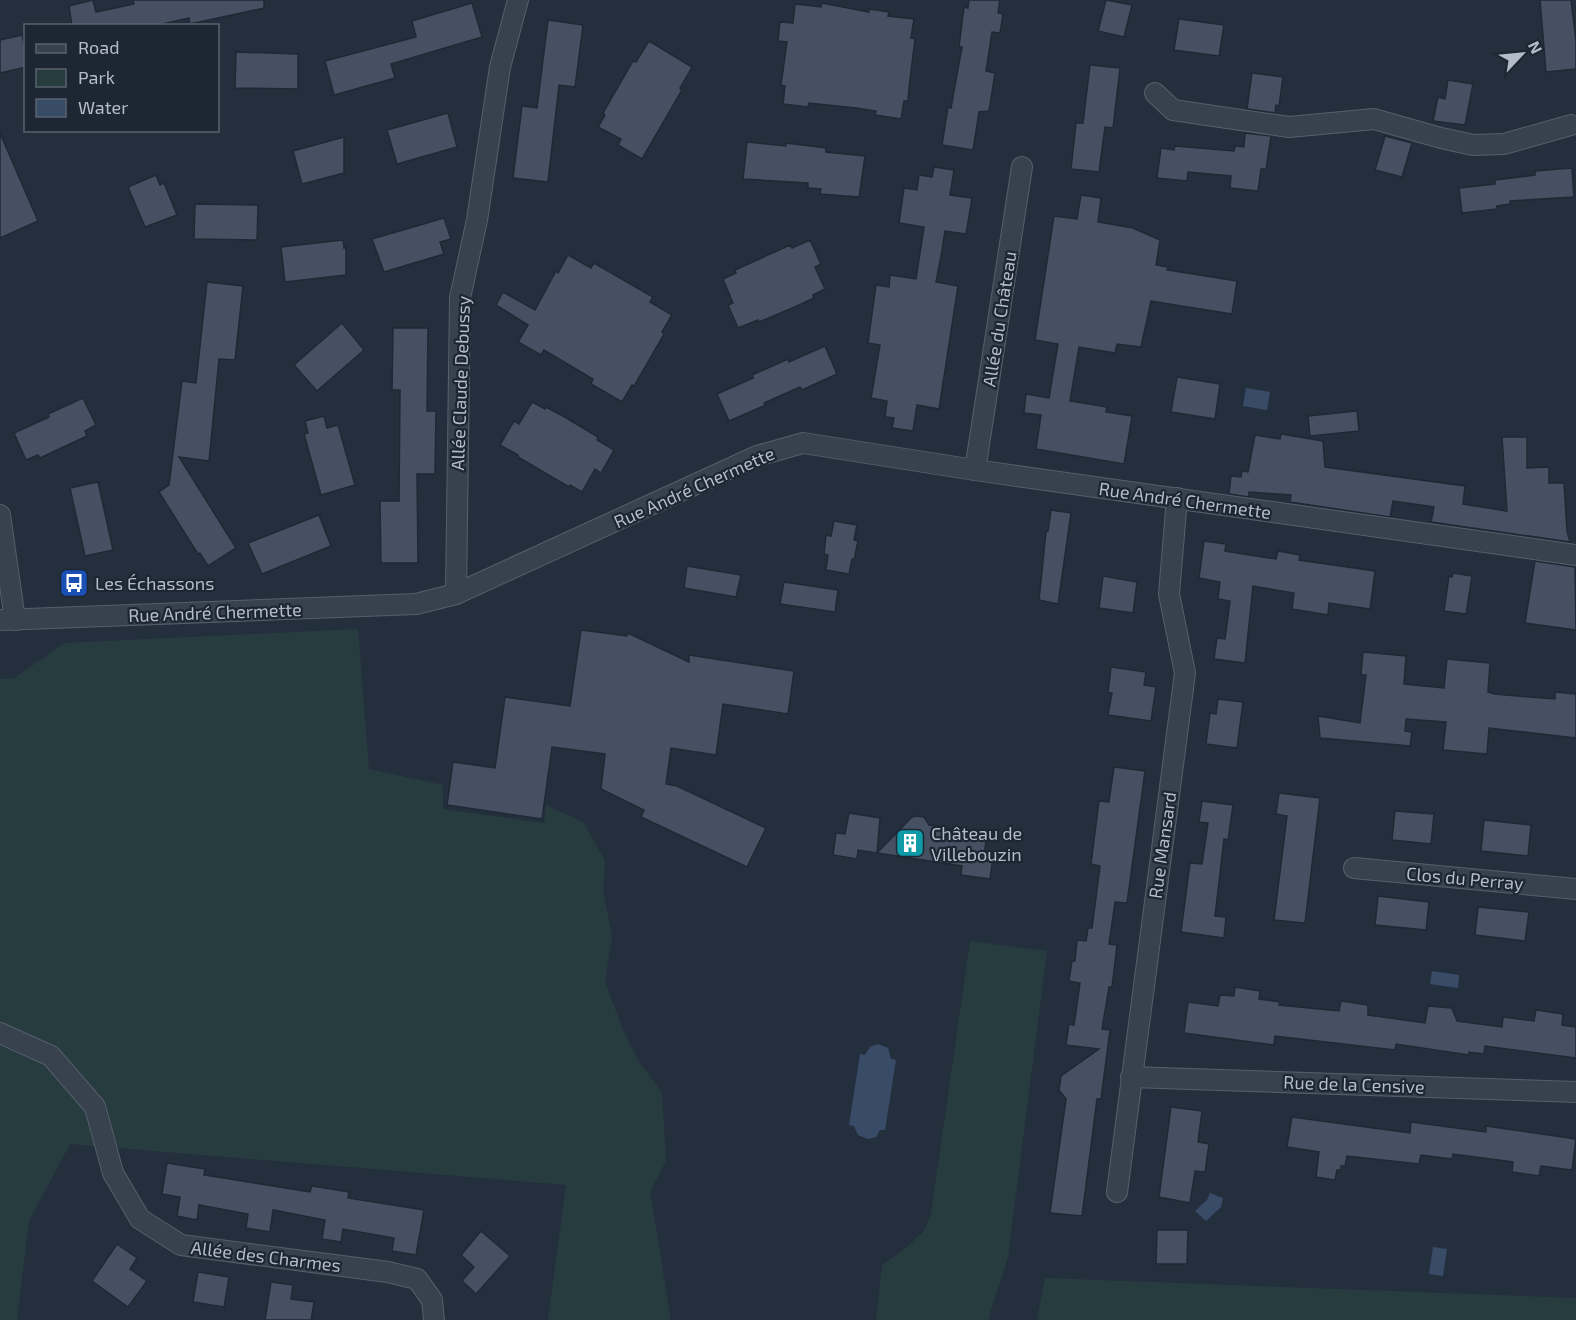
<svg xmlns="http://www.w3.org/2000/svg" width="1576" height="1320" viewBox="0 0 1576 1320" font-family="'Exo 2',sans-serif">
<rect width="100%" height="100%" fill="#242f3e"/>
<g fill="#263c3f">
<path d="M358,629L369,769L443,785V809L544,823L546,805L583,822L605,860L603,891L612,936L605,982L623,1030L638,1060L662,1093L666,1161L650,1192L671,1320H548L566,1185L70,1144L29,1221L17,1320H0V679L14,678L65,643Z"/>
<path d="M970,941L1047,951L1008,1257L988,1320H876L882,1265L906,1248L924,1231L931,1213Z"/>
<path d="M1045,1278L1576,1298V1320H1037Z"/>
</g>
<g fill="#394c67">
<path d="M1246,388L1270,392L1267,410L1243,406Z"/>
<path d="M1432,971L1459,975L1458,988L1430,984Z"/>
<path d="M878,1044L888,1048L891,1059L896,1060L885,1130H880L876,1137L868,1139L858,1135L854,1126L849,1125L860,1054L865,1055L870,1047Z"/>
<path d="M1210,1193L1223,1198L1221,1207L1206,1221L1195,1211L1207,1200Z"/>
<path d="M1433,1247L1447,1249L1443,1276L1429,1274Z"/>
</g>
<g fill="#455162" stroke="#1f2835" stroke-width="1.5">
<path d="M93,0L96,12L134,4L133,0H264V8L190,24L189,18L154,26H72L69,6Z"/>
<path d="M969,0H1000L998,13L1003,14L1000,33L992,32L986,71L995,73L989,111L979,112L973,150L942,145L948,107L951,108L962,47H959L964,7L968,8Z"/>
<path d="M1106,0L1132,5L1124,37L1098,31Z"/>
<path d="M1540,0H1571L1576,41V69L1546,72Z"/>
<path d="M472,3L482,37L391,64L395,78L334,95L325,61L416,37L412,21Z"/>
<path d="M822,3L869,12V9L889,12L888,16L914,19L911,38L915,39L909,88L908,101H904L901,119L875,115L876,111L856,108L809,103L808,107L783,104L785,86L781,85L787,42L778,41L780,22L793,23L795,4L821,7Z"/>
<path d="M1179,19L1224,25L1219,56L1174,50Z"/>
<path d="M548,20L583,25L575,87L559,85L548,182L513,178L522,106L537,108Z"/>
<path d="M22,35L26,53V67L0,73V40Z"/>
<path d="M649,41L692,67L680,88L682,90L642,159L618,145L621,139L598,127L605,115L603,113L633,61L636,62Z"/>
<path d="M236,52L298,54V89L235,88Z"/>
<path d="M1090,65L1120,68L1113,128L1105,127L1099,172L1071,169L1076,123H1083Z"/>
<path d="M1252,73L1283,77L1279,106L1276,105L1275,113L1247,109Z"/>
<path d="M1448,80L1473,84L1465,125L1433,121L1438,97L1445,99Z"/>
<path d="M448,113L457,147L397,164L387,130Z"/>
<path d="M0,133L38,221L0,238Z"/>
<path d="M1245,133L1271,136L1266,169H1261L1258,191L1230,188L1231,176L1188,172L1187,181L1157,178L1161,148L1174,150L1175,146L1234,151L1235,146L1244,147Z"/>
<path d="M1385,136L1412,143L1402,177L1375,170Z"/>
<path d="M344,137V173L302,184L293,151Z"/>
<path d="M747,142L786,146V143L826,148V152L865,156L859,197L820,194L821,189L808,188V183L743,179Z"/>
<path d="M934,167L954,170L950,195L972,198L966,234L945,231L941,256L936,282L958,286L939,409L917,405L913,431L892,428L894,418L885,417L887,401L871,398L880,345L868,343L876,285L889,287L890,275L916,279L924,227L899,223L904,188L917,190L919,175L932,177Z"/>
<path d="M1572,168L1574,197L1510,201V204L1497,206V209L1462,213L1459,188L1495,184V180L1535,175V171Z"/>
<path d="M156,175L160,185L164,183L177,215L145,227L128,187Z"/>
<path d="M1081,195L1101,198L1098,222L1133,228L1160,240L1156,265L1168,267L1167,270L1237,281L1232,314L1151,301L1141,347L1117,344L1115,353L1079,347L1070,401L1107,407L1106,412L1132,416L1124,464L1036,449L1041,415L1024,413L1026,394L1049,398L1058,344L1035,340L1054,216L1077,219Z"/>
<path d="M195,204L258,205L257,240L194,239Z"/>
<path d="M444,218L451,239L440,242L444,254L384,272L372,239Z"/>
<path d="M343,240L344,248L346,247V275L285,282L281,247Z"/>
<path d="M810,240L821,264L815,267L825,289L813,295L814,298L797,306L759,322L758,320L738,328L728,305L733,303L723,279L736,273L735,270L790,245L792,248Z"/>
<path d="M568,255L591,268L594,263L653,297L650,302L672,315L662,332L664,334L634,386L632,385L622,402L591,384L593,379L544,350L541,355L518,342L528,325L496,305L503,292L535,310L556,271L558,273Z"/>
<path d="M207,282L243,286L235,360L219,359L209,461L179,457L236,548L208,566L200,553L198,554L159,492L169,485L182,381L196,383Z"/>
<path d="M342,323L364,350L317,391L294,365Z"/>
<path d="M393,328H428L427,411H436L435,474H417L418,563H381L380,501H399L400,390H392Z"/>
<path d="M825,346L837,374L802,390L800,387L764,403L766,405L729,421L717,394L753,378L752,375L788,359L789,362Z"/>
<path d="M1177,377L1220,384L1215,419L1171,412Z"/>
<path d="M83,398L96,425L85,431L87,436L40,458L38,455L26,460L14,433L49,417L48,414Z"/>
<path d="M532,402L545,409L546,407L563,416L598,437L597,440L614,450L601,473L595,469L582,492L570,485L569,487L518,457V455L500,445L514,421L519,424Z"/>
<path d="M1357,411L1359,431L1310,436L1308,416Z"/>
<path d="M324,416L327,428L338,425L355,485L321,495L304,434L308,433L305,421Z"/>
<path d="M1281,434L1323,441L1325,467L1465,486L1463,504L1507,511L1502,437H1527V468L1549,467V483H1564L1567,531L1570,542L1431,522L1434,507L1393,501L1390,517L1290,502L1291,495L1249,492V497L1229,494L1231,476L1241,477L1242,471L1248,472L1255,435L1280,439Z"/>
<path d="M98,482L113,550L85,556L70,488Z"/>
<path d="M1051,510L1071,513L1058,604L1039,600L1046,532L1048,531Z"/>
<path d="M319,515L331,546L262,574L248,543Z"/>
<path d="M834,521L857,525L854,540L858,541L854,560L852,559L849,574L826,570L828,555L824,554L826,535L831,536Z"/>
<path d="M1204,541L1226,544L1225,551L1276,559L1278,551L1300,555L1299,560L1375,571L1370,609L1329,603L1328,615L1292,609L1294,593L1253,586L1245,663L1214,659L1217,638L1225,639L1230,601L1218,599L1220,582L1199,578Z"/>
<path d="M1535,561L1575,567L1576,630L1525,623Z"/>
<path d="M687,566L741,575L736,597L684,588Z"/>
<path d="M1453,573L1472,576L1466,614L1444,611L1449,576L1452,577Z"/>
<path d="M1103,576L1137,582L1133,613L1099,608Z"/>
<path d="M784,582L838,590L835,612L780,604Z"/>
<path d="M581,630L627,636L628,633L689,662V655L794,671L788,714L723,704L716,755L671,748L666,784L677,786L766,828L747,867L641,817L644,810L601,789L605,754L552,747L542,819L447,805L453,762L495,768L505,697L570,706Z"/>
<path d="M1363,652L1406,656L1404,684L1444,688L1447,659L1490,663L1488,692L1494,694L1555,699V692L1576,694V738L1489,728L1487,754L1443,750L1446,722L1406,719L1405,731L1412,732L1410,746L1320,738L1318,716L1360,723L1366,675H1361Z"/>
<path d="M1111,667L1146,672L1144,685L1156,687L1151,721L1108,715L1112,693H1108Z"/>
<path d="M1218,699L1243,702L1237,748L1206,744L1210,713L1216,714Z"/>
<path d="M1114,767L1145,771L1127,903L1115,902L1109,944L1117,945L1112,987H1109L1102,1029L1110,1030L1101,1099H1097L1082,1216L1050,1213L1066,1099L1059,1090L1061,1076L1099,1049L1066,1045L1069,1024L1074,1025L1080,983L1069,981L1072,961H1075L1077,940L1086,941L1088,928H1092L1100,866L1091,864L1099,801L1109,802Z"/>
<path d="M1279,793L1320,798L1305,923L1274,920L1287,816L1276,814Z"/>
<path d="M1202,801L1233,805L1228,840L1224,839L1215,916L1226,917L1224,938L1181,932L1190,863L1202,864L1208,823L1199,822Z"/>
<path d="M1395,811L1434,814L1431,844L1392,840Z"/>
<path d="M849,813L880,818L877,853L858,850L857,859L833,855L836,833L845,834Z"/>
<path d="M917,816L924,817L929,825L987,835L984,855L993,857L990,879L961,875L962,866L877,853L912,817Z"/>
<path d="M1484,820L1531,825L1528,856L1481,851Z"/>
<path d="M1378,896L1429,902L1426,930L1375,925Z"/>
<path d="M1478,907L1529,912L1525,941L1475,935Z"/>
<path d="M1235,987L1260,991L1259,999L1280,1002L1279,1005L1339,1011L1341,1001L1368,1005V1015L1425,1023L1428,1006L1452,1008L1457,1021L1502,1027L1503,1017L1534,1021L1536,1010L1563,1014L1562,1025L1576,1027V1058L1485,1046L1484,1054L1469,1052V1055L1396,1044L1395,1050L1275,1036L1274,1045L1184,1033L1188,1002L1218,1006L1220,995L1234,996Z"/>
<path d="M1171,1107L1202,1111L1198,1142L1209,1144L1205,1172L1195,1171L1190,1203L1159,1197Z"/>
<path d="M1292,1117L1410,1133L1411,1122L1486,1132V1126L1576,1139L1572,1170L1541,1166L1539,1176L1512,1172L1513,1162L1453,1154L1452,1159L1421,1155L1419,1164L1347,1156L1345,1166H1341V1170H1337L1335,1180L1316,1177L1319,1152L1287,1147Z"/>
<path d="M167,1163L205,1169L204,1175L310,1192L312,1186L349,1192L348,1198L424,1210L416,1255L392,1251L394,1238L343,1229L341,1242L322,1239L325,1220L273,1210L270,1232L246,1228L248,1214L199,1205L197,1220L177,1216L180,1197L162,1194Z"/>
<path d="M1157,1230H1188L1187,1264H1156Z"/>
<path d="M481,1231L510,1256L476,1294L462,1281L474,1267L461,1255Z"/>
<path d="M117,1244L137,1258L130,1269L147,1281L128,1307L92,1281Z"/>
<path d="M198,1272L229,1277L224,1307L193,1302Z"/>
<path d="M271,1282L293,1285L291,1299L314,1302L311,1320H265Z"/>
</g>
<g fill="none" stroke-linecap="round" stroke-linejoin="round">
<g stroke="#565f6c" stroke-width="22">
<g id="minor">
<path d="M1155,93L1173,110L1289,127L1374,119L1441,138L1473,145L1504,144L1571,125"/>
<path d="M975,470L1022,167"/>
<path d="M0,515L15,620"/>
<path d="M456,594L460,298L477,220L500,67L518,0"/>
<path d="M0,620L416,604L456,594L757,456L803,443L975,470L1576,555"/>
<path d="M1354,868L1576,889"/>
<path d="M0,1033L51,1056L95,1107L113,1173L140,1219L181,1245L388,1272L417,1279L432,1300L434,1320"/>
<path d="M1131,1077L1576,1092"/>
<path d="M1117,1192L1185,673L1169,594L1177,498"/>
</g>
</g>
<use href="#minor" stroke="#38414e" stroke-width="20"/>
</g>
<defs>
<g id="bus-square" transform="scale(1.5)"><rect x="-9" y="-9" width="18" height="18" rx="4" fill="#1a4fb4" stroke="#1d2633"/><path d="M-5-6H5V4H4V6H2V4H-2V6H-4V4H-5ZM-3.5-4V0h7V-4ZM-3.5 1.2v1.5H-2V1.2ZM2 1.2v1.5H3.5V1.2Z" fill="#fff"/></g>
<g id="building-square" transform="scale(1.5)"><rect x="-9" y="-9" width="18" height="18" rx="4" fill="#0f9aa8" stroke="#1d2633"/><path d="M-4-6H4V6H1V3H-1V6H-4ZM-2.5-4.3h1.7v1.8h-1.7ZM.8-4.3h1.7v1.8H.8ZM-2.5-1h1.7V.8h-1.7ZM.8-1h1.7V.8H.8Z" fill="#fff"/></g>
</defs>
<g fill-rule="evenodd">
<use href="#bus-square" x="74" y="583"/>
<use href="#building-square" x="910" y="843"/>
</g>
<g text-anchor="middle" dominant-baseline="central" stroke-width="4.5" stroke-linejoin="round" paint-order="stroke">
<g font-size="18" fill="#b4bcc9" stroke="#1d2633">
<text transform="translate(999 319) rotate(-81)">Allée du Château</text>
<text transform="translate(460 383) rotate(-88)">Allée Claude Debussy</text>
<text transform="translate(694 487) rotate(-24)">Rue André Chermette</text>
<text transform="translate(1185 500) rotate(8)">Rue André Chermette</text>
<text transform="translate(215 612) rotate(-2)">Rue André Chermette</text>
<text transform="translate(1162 845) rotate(-82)">Rue Mansard</text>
<text transform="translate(1465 878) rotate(5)">Clos du Perray</text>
<text transform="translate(1354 1084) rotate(2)">Rue de la Censive</text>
<text transform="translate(266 1256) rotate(7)">Allée des Charmes</text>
</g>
<g font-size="18" fill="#b4bcc9" stroke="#1d2633" text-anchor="start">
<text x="95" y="583">Les Échassons</text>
<text x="931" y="833">Château de<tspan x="931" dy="21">Villebouzin</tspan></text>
</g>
</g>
<rect x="24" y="24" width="195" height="108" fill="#1d2633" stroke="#59626f" stroke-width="1.5"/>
<rect x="36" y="44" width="30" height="9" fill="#38414e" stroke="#59626f" stroke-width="1.5"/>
<text x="78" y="54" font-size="18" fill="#b4bcc9">Road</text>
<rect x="36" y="69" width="30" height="18" fill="#263c3f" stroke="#59626f" stroke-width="1.5"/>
<text x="78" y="84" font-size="18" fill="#b4bcc9">Park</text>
<rect x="36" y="99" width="30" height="18" fill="#394c67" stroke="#59626f" stroke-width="1.5"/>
<text x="78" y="114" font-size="18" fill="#b4bcc9">Water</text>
<g transform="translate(1522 54) rotate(64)" stroke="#1d2633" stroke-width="4.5" paint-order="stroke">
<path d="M0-4.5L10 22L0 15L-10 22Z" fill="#b4bcc9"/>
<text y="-9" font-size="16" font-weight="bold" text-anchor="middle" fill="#b4bcc9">N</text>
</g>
</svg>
